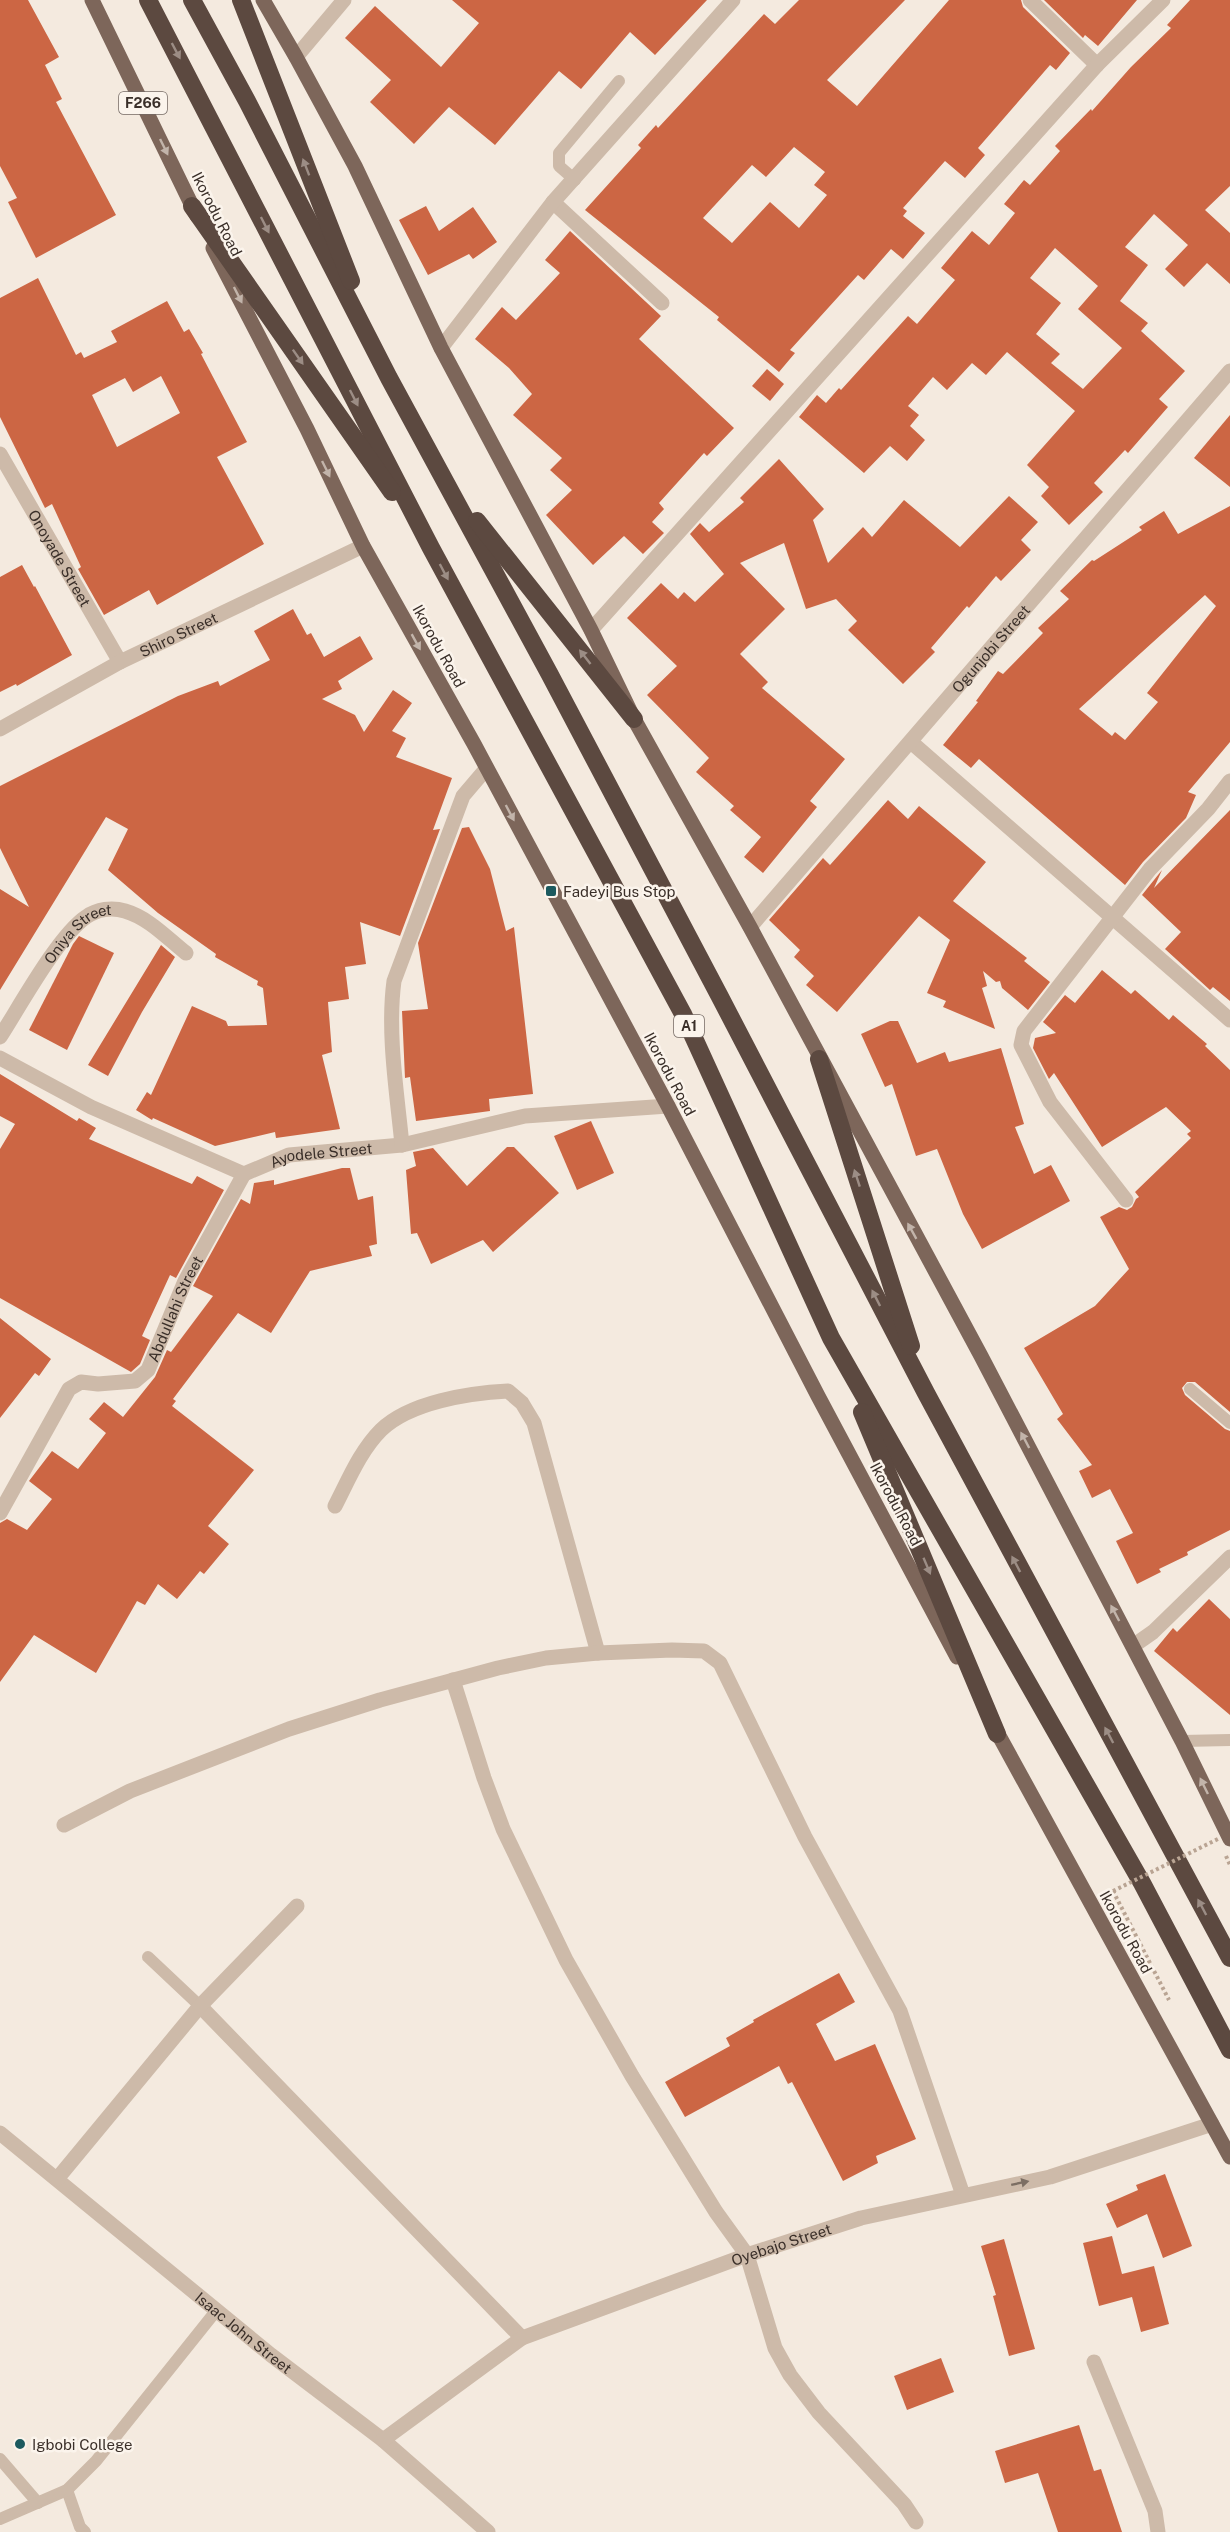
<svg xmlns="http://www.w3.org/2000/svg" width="1230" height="2532" viewBox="0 0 1230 2532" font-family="'Public Sans',sans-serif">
<rect width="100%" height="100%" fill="#f4eadf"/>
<g fill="#c64" fill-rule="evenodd">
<path d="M0,0H28L59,57L45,65L62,99L56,102L116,215L36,258L8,202L17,198L0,166Z"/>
<path d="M452,0H707L655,55L630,32L581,89L559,71L495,145L449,107L414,144L370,102L391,80L345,38L375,6L441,67L479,23Z"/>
<path d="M799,0H905L827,80L857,106L949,0H1021L1023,7L1070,53L1056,70L1050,65L978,148L985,155L965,178L945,161L903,208L907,211L903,216L925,233L903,259L891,249L864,280L858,275L790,350L795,353L779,372L717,320L719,317L585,210L641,148L638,145L656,125L658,128L764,14L775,24ZM794,147L825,172L814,185L827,195L799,228L770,202L732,243L703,218L752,165L766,177Z"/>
<path d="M1044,0H1137L1098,46L1085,35L1083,38Z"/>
<path d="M1190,0H1230V186L1205,210L1230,233V284L1207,263L1184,287L1165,269L1188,245L1154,214L1125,247L1148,265L1120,301L1148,323L1141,331L1185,371L1159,399L1168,407L1128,453L1125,450L1094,483L1103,492L1069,525L1041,496L1049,487L1027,465L1075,411L1007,352L986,375L972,363L947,390L933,377L908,406L919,415L910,426L925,440L907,461L890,446L864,473L799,417L817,395L826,403L839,388L841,390L908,316L917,324L955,280L941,268L972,231L989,245L1015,213L1004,204L1024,180L1030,185L1060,151L1055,146L1091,109L1092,111L1131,67L1171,28L1167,25ZM1055,248L1098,286L1078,309L1122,348L1083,389L1051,363L1060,354L1036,334L1061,303L1030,278Z"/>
<path d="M426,206L439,231L473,207L497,242L473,259L469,254L428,275L399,220Z"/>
<path d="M570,231L661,316L639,339L734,428L707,456L704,453L659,503L664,509L652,522L664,533L643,554L624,536L593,565L546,515L572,490L550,470L562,458L513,415L532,394L509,368L475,339L502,307L516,320L560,273L545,260Z"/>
<path d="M38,278L76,355L81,352L84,358L117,342L111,331L167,301L184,332L189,329L203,353L201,354L247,442L217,457L264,544L157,605L149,590L104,615L78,569L81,567L52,504L45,508L0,417V298ZM161,376L180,413L117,447L92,395L125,378L133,392Z"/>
<path d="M767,369L784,384L770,401L752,386Z"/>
<path d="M1230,415V487L1194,458Z"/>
<path d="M779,459L824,509L813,520L828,563L863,527L872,537L904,500L960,547L1009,496L1038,522L1021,540L1031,550L1001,581L996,576L969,608L967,606L931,648L935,652L903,684L848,630L857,621L836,599L806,609L784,543L740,563L785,609L740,654L768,682L762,688L845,759L810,801L817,807L763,873L744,857L761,837L730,810L734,806L696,772L709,758L647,695L677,666L627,618L661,583L678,599L684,592L695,602L724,574L690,534L700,523L709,532L744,502L740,498Z"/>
<path d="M1230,506V742L1188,792L1196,795L1186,818L1143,862L1125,885L979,759L971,768L943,745L978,702L976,701L998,671L1003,674L1043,633L1038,628L1069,599L1060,591L1092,560L1094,561L1142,530L1139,527L1164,511L1178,534ZM1205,595L1216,606L1147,693L1158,702L1125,740L1115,732L1112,736L1079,709Z"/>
<path d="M22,565L34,587L35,586L72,655L17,686L16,684L0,692V577Z"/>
<path d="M293,609L307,635L311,633L324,657L360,636L373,659L338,681L342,689L322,699L355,715L364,732L393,690L412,703L392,731L406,738L396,757L452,778L433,830L440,829L400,936L360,922L366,964L345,967L349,999L328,1002L332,1052L322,1055L340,1129L276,1138L275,1132L215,1146L153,1118L152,1120L136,1110L147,1092L151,1095L192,1006L226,1021L228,1026L267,1025L263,988L257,985L258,981L215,957L216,954L158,913L108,870L128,829L106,817L0,990V889L29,907L0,848V786L178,696L218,681L220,686L270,660L254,631Z"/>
<path d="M888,800L908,819L919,806L986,862L953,901L1027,958L1024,961L1050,982L1028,1010L1002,988L1000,981L996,982L983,971L987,986L982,988L995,1029L943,1007L946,1001L927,993L950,940L919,916L837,1012L806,985L814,976L794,957L800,950L769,920L823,858L830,865Z"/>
<path d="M1230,810V1001L1213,987L1210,990L1165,949L1181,932L1142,895L1162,870L1154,888Z"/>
<path d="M469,827L490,869L506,931L514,927L533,1094L489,1099L490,1111L416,1121L410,1077L405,1078L402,1011L428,1009L418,943L462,828Z"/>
<path d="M79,936L114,953L67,1050L29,1030L73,944Z"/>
<path d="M161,945L175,957L142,1012L108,1076L88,1065Z"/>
<path d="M1102,970L1131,994L1135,990L1169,1020L1173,1015L1207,1044L1205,1046L1230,1070V1412L1195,1382H1187L1182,1388L1185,1395L1225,1429L1230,1431V1530L1187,1552L1188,1555L1159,1569L1161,1572L1137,1584L1116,1541L1133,1533L1110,1489L1092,1498L1079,1471L1092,1465L1057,1419L1063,1414L1024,1348L1095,1306L1129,1269L1100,1217L1119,1207L1127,1210L1132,1207L1136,1199L1139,1197L1135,1192L1191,1138L1187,1134L1191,1131L1166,1107L1102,1147L1054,1073L1049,1079L1033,1048L1035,1038L1056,1033L1043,1022L1065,995L1075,1003Z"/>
<path d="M890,1021H898L917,1063L945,1052L949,1062L1001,1048L1024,1124L1015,1127L1034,1174L1051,1165L1070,1201L982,1249L963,1214L937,1149L916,1156L892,1084L885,1087L861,1034Z"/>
<path d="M0,1074L77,1121L79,1118L96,1128L89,1139L192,1184L197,1176L224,1190L176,1278L170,1275L142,1336L150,1340L140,1364L131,1372L0,1298V1149L15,1124L0,1116Z"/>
<path d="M591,1121L614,1173L577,1190L554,1136Z"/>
<path d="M507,1147H514L559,1193L493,1252L483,1240L431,1264L417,1233L411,1234L406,1170L416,1166L413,1152L433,1148L467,1186Z"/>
<path d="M342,1168H350L358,1200L373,1196L377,1244L369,1246L372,1256L310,1271L271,1333L238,1313L173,1399L176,1401L172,1406L254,1470L208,1526L229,1544L204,1574L200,1571L177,1599L158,1584L145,1605L137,1601L96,1673L34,1635L0,1682V1523L7,1519L27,1530L52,1499L29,1481L52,1451L78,1469L106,1433L89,1419L104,1402L123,1417L155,1377L167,1350L171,1352L213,1296L193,1286L241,1199L250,1204L254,1183L274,1180V1185Z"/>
<path d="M0,1318L51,1359L39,1376L35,1373L0,1418Z"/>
<path d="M1209,1599L1230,1619V1715L1154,1651L1173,1628L1177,1632Z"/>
<path d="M839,1973L855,2002L816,2024L835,2061L875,2044L916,2139L876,2156L878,2163L843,2181L792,2082L788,2084L779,2066L685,2117L665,2082L730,2046L726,2038L754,2022L753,2020Z"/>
<path d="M1165,2174L1192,2246L1163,2258L1147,2214L1117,2228L1106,2204L1138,2190L1136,2185Z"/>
<path d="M1112,2236L1122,2274L1154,2266L1169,2324L1141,2332L1132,2297L1099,2306L1083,2243Z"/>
<path d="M1004,2239L1035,2349L1009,2356L993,2296L996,2295L981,2246Z"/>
<path d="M941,2358L954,2392L907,2410L894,2376Z"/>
<path d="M1079,2425L1094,2471L1101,2469L1122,2532H1058L1038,2473L1005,2483L995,2451Z"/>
</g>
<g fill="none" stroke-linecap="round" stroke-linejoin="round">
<g stroke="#b9a493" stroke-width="4" stroke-dasharray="3 3" stroke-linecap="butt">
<path d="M1226,1856L1230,1865"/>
<path d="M1113,1891L1169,2000"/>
</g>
<g stroke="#cdbaa9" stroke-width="12">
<path d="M575,180L559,166V153L619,81"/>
<path d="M1190,1389L1230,1423"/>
<path d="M1182,1741L1230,1740"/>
<path d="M148,1957L200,2006"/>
<path d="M0,2459L38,2503"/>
<path d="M67,2490L80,2527L85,2532"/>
<path d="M0,2519L67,2490L96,2461L216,2311"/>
</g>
<g stroke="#cdbaa9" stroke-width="15">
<path d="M1030,0L1097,65"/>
<path d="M296,57L344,0"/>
<path d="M553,202L662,303"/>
<path d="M441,348L553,202L733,0"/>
<path id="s1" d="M0,454L120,662"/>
<path d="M591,630L1097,65L1163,0"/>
<path id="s2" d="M0,729L120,662L363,546"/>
<path d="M911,742L1230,1020"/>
<path id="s3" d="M750,927L1230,371"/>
<path id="s4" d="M0,1037C20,1006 58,936 86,917C97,909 112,907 125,911C149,918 167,938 186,953"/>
<path id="s5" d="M0,1058L91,1107L244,1174L289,1155L402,1145L525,1116L668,1106"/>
<path d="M402,1145C397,1093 387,1033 394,981L463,796L486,769"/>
<path d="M1126,1200L1050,1102L1021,1045L1024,1031L1150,869L1208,809L1230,781"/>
<path d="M335,1506C348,1481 360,1451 381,1430C410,1402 469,1393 508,1391L522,1403L534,1423L598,1653"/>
<path id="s6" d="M0,1513L69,1389L81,1382L98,1384L135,1381L148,1370L185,1281L244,1174"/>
<path d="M1133,1646L1153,1632L1230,1557"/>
<path d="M453,1680L484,1778L503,1829L566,1960L632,2076L716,2212L747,2255L775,2348L790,2375L819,2413L904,2504L916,2522"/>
<path d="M64,1825L130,1791L289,1729L380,1700L498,1668L546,1658L598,1653L672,1650L704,1651L720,1663L805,1837L900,2011L963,2195"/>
<path d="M200,2006L522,2338"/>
<path id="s7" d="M0,2133L271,2355L383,2440L488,2532"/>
<path d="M57,2179L200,2006L297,1906"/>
<path d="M1094,2362L1155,2511L1158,2532"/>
<path id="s8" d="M383,2440L522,2338L747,2255L861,2218L1050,2177L1212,2124"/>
</g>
<g stroke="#7d665a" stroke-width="15">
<path d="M92,0L197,216"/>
<path d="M263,0L296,57L355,166L441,348L591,630L634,719L750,927L981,1356L1182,1741L1230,1839"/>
<path d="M213,248L307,429L363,546L474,744L668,1106L818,1396L957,1657"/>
<path d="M992,1723L1230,2157"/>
</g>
<g stroke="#5c4940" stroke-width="18">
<path d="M148,0L431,548L683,1014L831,1338L1142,1883L1230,2050"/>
<path d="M192,0L247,101L389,378L549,673L719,995L926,1393L1230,1958"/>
<path d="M241,0L351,281"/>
<path d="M192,206L392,492"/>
<path d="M477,521L634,719"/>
<path d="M819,1059L911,1346"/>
<path d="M862,1412L997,1734"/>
</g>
<path stroke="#b9a493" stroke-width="4" stroke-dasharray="3 3" stroke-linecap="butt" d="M1113,1891L1218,1839"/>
</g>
<defs><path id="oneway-solid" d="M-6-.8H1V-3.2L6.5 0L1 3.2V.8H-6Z" transform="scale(1.5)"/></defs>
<g fill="#9c8d85">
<use href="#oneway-solid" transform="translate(176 51) rotate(62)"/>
<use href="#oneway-solid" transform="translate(306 167) rotate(-111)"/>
<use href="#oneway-solid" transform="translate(265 225) rotate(63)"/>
<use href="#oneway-solid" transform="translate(298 357) rotate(55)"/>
<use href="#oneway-solid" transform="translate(354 398) rotate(63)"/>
<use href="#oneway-solid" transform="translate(444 572) rotate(62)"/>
<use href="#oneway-solid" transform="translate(585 657) rotate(-128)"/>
<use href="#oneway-solid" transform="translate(857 1178) rotate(-108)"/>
<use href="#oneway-solid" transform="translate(876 1298) rotate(-117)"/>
<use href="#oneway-solid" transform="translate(1016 1564) rotate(-118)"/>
<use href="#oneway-solid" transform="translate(927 1566) rotate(67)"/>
<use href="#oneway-solid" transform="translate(1109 1735) rotate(-118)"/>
<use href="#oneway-solid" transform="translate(1202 1907) rotate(-118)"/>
</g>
<g fill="#c2b4aa">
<use href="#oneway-solid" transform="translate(164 147) rotate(64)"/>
<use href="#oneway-solid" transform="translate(238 295) rotate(63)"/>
<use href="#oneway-solid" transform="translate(326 469) rotate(64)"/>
<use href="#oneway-solid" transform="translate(416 642) rotate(61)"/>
<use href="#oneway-solid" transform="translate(510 813) rotate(62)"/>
<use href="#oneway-solid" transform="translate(912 1231) rotate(-119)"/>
<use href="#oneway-solid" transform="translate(1025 1440) rotate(-118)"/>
<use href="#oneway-solid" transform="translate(1115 1613) rotate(-118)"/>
<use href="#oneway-solid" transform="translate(1204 1786) rotate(-116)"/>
</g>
<use fill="#7c6e63" href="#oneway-solid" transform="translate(1020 2183) rotate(-12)"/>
<g fill="#1c5a5f" stroke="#fbf4ec" stroke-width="2">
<rect x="545" y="885" width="12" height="12" rx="3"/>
<circle cx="20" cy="2444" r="6"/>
</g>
<g text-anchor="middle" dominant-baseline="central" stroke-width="5" stroke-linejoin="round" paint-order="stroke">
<g fill="#fbf4ec" stroke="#746a64" stroke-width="1.5">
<rect x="119" y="92" width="48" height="22" rx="4.5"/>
<rect x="674" y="1015" width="30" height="22" rx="4.5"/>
</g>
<g font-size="14" font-weight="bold" fill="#3a2f29">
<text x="143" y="103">F266</text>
<text x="689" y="1026">A1</text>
</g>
<g font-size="15" fill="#3a2f29" stroke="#fbf4ec">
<text transform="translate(217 214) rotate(63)">Ikorodu Road</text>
<text stroke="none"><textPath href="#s1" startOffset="120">Onoyade Street</textPath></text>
<text stroke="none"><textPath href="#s2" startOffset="202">Shiro Street</textPath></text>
<text transform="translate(439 646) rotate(61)">Ikorodu Road</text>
<text stroke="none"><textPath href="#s3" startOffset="368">Ogunjobi Street</textPath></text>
<text stroke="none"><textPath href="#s4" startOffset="132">Oniya Street</textPath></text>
<text transform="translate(670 1074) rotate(62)">Ikorodu Road</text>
<text stroke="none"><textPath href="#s5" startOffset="351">Ayodele Street</textPath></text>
<text stroke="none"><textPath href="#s6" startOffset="294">Abdullahi Street</textPath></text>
<text transform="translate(896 1504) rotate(62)">Ikorodu Road</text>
<text transform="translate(1126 1932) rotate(61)">Ikorodu Road</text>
<text stroke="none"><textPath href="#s8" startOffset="448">Oyebajo Street</textPath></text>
<text stroke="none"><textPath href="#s7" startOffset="315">Isaac John Street</textPath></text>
</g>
<g font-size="15" fill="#3a2f29" stroke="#fbf4ec" text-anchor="start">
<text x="563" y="891">Fadeyi Bus Stop</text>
<text x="32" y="2444">Igbobi College</text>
</g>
</g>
</svg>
